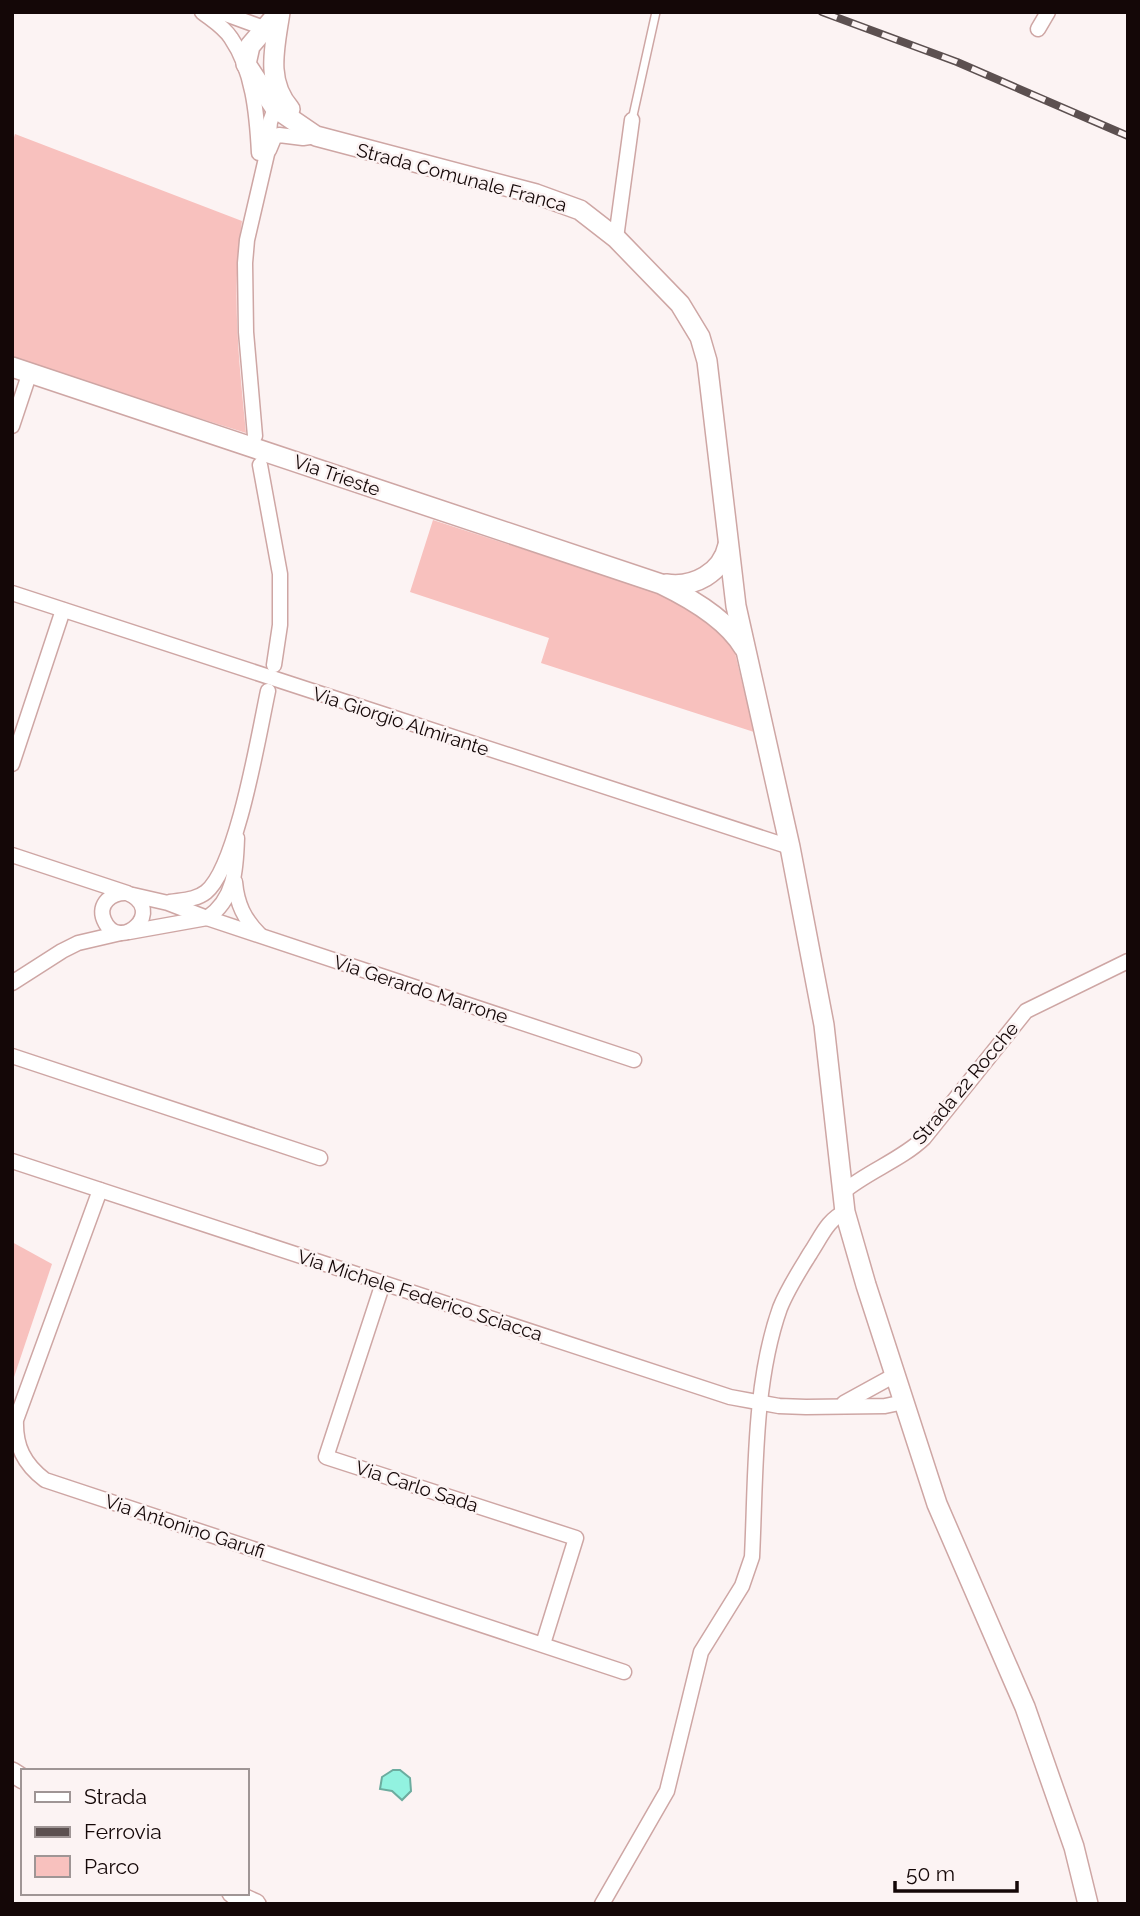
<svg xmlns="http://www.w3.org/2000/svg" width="1140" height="1916" viewBox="0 0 1140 1916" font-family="Raleway,sans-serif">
<rect width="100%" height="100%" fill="#fcf3f3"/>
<g fill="#f8c1be">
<path d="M15,134L242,221C231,292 239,361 246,433L12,359V144Z"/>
<path d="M433,520L655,592C686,604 719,623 735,653L754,732L541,663L549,638L410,592Z"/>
<path d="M12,1242L52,1264L12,1383Z"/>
</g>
<path fill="#92f2e0" stroke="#6cac9f" stroke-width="2" d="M393,1770H400L410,1778L411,1791L402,1800L392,1791L380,1789L382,1777Z"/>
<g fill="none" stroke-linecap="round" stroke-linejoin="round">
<g stroke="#cea6a4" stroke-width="10">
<path id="lane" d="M632,120L656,12"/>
</g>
<g stroke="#cea6a4" stroke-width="17">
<g id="street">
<path d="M202,12C212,20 224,27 231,38C253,70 257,114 259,153"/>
<path d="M220,12L264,28L270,34"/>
<path d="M1038,29L1048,12"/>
<path d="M269,150L274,138L279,135L303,138L316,136"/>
<path d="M616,238L632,120"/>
<path d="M12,426L30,372"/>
<path d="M255,436L246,332L245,263L247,240L267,154L270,122L278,100"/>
<path d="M260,465L280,574V625L274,665"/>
<path d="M12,593L790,847"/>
<path d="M12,764L63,610"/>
<path d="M12,855L127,893C168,910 119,955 104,920C97,904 112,892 127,893"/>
<path d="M235,882C237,904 244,919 260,935"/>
<path d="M133,895L168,903L207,918L634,1060"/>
<path d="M170,902C182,900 196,900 206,892C237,867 259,733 268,691"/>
<path d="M129,932L207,918C235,899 236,869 237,838"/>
<path d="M12,983L62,951L78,943L121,933"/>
<path d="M12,1056L320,1158"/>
<path d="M12,1161L730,1397L779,1406L806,1407L885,1406L904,1402"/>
<path d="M100,1190L16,1420C15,1446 24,1464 45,1480L624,1672"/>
<path d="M843,1192C868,1171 901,1160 924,1138L1026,1011L1128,961"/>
<path d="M383,1283L326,1457L576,1538L543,1644"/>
<path d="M844,1403L895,1375"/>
<path d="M602,1904L667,1791L701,1652L742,1586L752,1557C756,1477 753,1384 780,1308C788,1288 800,1270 811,1252C821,1237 828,1219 845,1212"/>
</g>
</g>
<g stroke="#cea6a4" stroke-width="22">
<g id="secondary">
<path d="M279,12L250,46L246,64L275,108L316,136L536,194L580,210L616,238L680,304L700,337L707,361L736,606L790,847L824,1025L845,1212L866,1285L937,1504L1025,1707L1074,1847L1088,1904"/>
<path d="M280,12C275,46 265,81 290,109"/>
<path d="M12,367L661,584C690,598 727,619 744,648"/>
<path d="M666,584C694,588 722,573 728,545"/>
<path d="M12,1772L23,1779"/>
<path d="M232,1893L256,1904"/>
</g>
</g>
<use href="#lane" stroke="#fff" stroke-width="7"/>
<use href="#street" stroke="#fff" stroke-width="14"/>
<use href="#secondary" stroke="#fff" stroke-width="19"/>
<g stroke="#5c5050" stroke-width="8">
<path id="rail" d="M822,12L957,62L1128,136"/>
</g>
<use href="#rail" stroke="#fcf3f3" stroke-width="5" stroke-dasharray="16" stroke-linecap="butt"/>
</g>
<g text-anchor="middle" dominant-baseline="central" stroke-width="5" stroke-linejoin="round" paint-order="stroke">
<g font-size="19" fill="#140707" stroke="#fcf3f3">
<text transform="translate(462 177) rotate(15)">Strada Comunale Franca</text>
<text transform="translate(337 475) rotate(19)">Via Trieste</text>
<text transform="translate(401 721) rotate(18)">Via Giorgio Almirante</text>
<text transform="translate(421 989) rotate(18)">Via Gerardo Marrone</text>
<text transform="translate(965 1083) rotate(-50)">Strada 22 Rocche</text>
<text transform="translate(420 1295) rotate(18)">Via Michele Federico Sciacca</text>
<text transform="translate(417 1486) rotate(18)">Via Carlo Sada</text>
<text transform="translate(185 1526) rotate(18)">Via Antonino Garufi</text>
</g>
</g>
<rect width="1140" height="1916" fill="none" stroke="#140707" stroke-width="28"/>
<rect x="21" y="1769" width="228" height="126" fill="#fcf3f3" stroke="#9f9595" stroke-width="2"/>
<rect x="35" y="1792" width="35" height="10" fill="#ffffff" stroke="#9f9595" stroke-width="2"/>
<text x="84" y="1804" font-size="21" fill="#140707">Strada</text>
<rect x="35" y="1827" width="35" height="10" fill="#5c5050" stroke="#9f9595" stroke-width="2"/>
<text x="84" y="1839" font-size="21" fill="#140707">Ferrovia</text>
<rect x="35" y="1856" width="35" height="21" fill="#f8c1be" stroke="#9f9595" stroke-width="2"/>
<text x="84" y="1874" font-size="21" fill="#140707">Parco</text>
<path d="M895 1881v10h122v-10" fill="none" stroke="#140707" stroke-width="3.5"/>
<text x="906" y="1881" font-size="21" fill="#140707" stroke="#fcf3f3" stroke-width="5" paint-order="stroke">50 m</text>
</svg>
